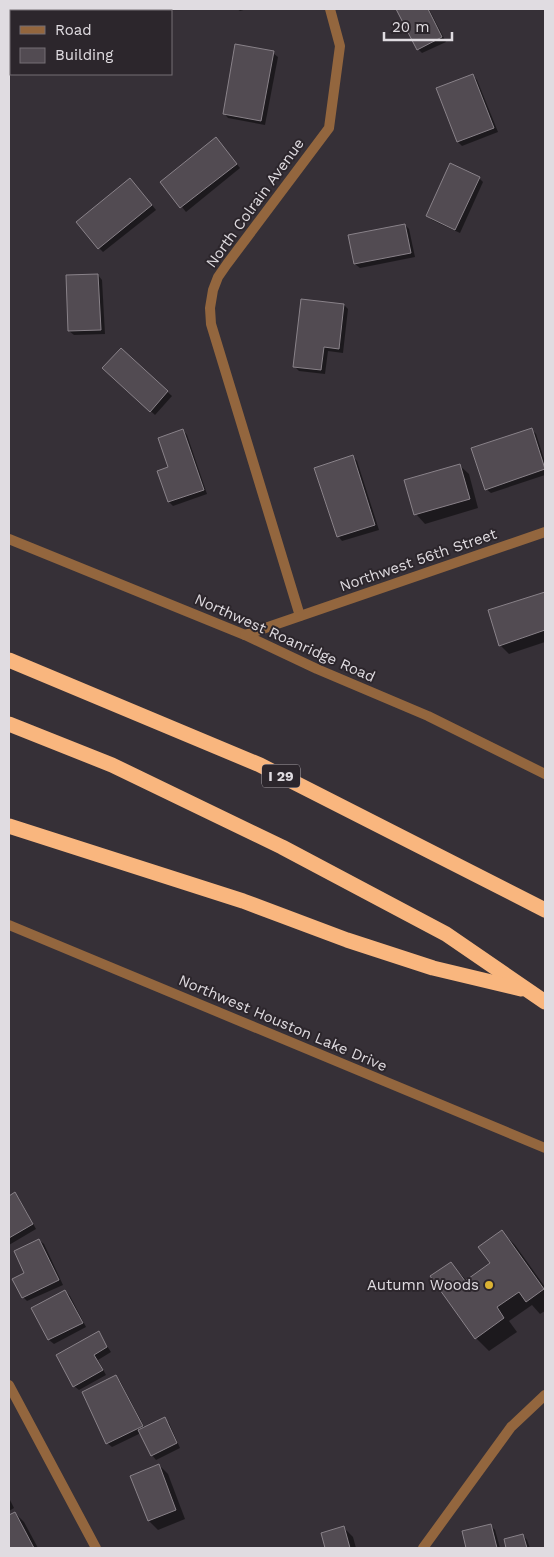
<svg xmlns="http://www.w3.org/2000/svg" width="554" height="1557" viewBox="0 0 554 1557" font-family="'Work Sans',sans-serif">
<rect width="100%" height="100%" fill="#363037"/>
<g fill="#0007">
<path d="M237,9H247L240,11Z"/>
<path d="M398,9H429L446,42L422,53L418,49Z"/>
<path d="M273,53L278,57L265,125L228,118L224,113Z"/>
<path d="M473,75L477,80L498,132L462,146L458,142L437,89Z"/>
<path d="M220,143L240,168L186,212L162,182Z"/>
<path d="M479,178L483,182L460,233L432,220L427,216Z"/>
<path d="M135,184L156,210L103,252L99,248Z"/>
<path d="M405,225L409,229L415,257L360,268L355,264Z"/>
<path d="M98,275L102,280L105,334L74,335L69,331Z"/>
<path d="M344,305L348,309L343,353L328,351L325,374L299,371L295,367Z"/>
<path d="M121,350L172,396L155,415L104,368Z"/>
<path d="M531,429L536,434L545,462V475L491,493L486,489Z"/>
<path d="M183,430L187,435L207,494L173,506L169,502V468Z"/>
<path d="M352,456L357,461L379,530L342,541L338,536Z"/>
<path d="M459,465L469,474L478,508L425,524L416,514Z"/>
<path d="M545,593V642L509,654L500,645L489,611Z"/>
<path d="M14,1194L19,1198L36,1229L9,1245V1197Z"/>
<path d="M502,1232L515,1245L545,1287V1311L540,1314L532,1305L509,1321L517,1332L489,1351L476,1338L451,1264L467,1281L491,1263Z"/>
<path d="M39,1240L44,1244L63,1285L27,1301L23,1297L26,1273Z"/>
<path d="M65,1291L70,1296L86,1327L54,1344L49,1340L33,1308Z"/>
<path d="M98,1333L111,1352L98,1360L106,1375L79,1390L74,1386Z"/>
<path d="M116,1376L120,1381L145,1428L164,1419L169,1423L180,1448L156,1460L152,1455L141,1433L112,1447L107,1443Z"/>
<path d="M159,1465L168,1474L185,1519L158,1530L149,1521L131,1477Z"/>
<path d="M9,1498L14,1508L9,1511Z"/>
<path d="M15,1513L24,1522L38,1548H9V1516Z"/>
<path d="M490,1525L495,1530L500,1548H467L463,1532Z"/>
<path d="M344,1528L353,1537L356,1548H326L322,1533Z"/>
<path d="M523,1535L527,1540L530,1548H507L505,1540Z"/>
</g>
<g fill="#524b52" stroke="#898289">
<path d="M396,9H428L442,37L417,50Z"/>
<path d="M235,44L274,51L261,121L223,114Z"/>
<path d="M473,74L494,128L457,142L436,88Z"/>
<path d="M216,137L237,164L180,208L160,182Z"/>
<path d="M450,163L480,177L455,230L426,216Z"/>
<path d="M130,178L152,205L98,249L76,222Z"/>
<path d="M405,224L411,253L354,264L348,235Z"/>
<path d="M98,274L101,330L68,331L66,275Z"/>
<path d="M301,299L344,304L339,349L324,347L321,370L293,367Z"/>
<path d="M121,348L168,391L150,412L102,368Z"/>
<path d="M532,428L545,469L485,490L471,448Z"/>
<path d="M183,429L204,490L168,502L157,471L168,467L158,438Z"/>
<path d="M353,455L375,525L337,537L314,468Z"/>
<path d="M460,464L470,499L414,515L404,480Z"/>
<path d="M545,592V630L499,646L488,610Z"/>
<path d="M15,1192L33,1224L9,1238V1196Z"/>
<path d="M502,1230L544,1289L526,1302L519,1292L497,1307L504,1318L475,1339L430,1276L451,1262L465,1281L490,1263L478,1247Z"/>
<path d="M39,1239L59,1280L22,1298L12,1279L24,1273L14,1251Z"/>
<path d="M65,1290L83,1323L48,1340L31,1308Z"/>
<path d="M99,1331L107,1347L94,1355L103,1370L73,1387L56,1355Z"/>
<path d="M116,1375L143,1426L106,1444L82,1392Z"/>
<path d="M165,1417L177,1443L151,1456L138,1430Z"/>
<path d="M159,1464L176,1510L148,1521L130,1476Z"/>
<path d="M15,1512L34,1548H9V1515Z"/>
<path d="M491,1524L497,1548H466L462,1531Z"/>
<path d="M344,1526L350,1548H325L321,1533Z"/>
<path d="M523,1534L527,1548H506L504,1539Z"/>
</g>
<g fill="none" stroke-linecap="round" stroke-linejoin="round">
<g stroke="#93663e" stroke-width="10">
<path d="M9,539L245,635L317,669L428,716L545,774"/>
<path d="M300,616L211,324L210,308L213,290L218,277L227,264L329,128L340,46L330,9"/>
<path d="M245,635L545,532"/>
<path d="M9,925L545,1148"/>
<path d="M9,1385L96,1548"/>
<path d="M423,1548L511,1427L545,1395"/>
</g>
<g stroke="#f9b67e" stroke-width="15">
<path d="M9,660L260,765L545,910"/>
<path d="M9,724L112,765L282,847L446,934L545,1002"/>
<path d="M9,826L243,901L347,940L433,968L521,989"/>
</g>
</g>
<circle fill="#dbb233" stroke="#2c262c" stroke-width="2" cx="489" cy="1285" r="5"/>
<g text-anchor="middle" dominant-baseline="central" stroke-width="4" stroke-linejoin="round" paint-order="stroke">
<rect fill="#2c262c" stroke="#aaa5ab" stroke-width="1" x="262" y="764.5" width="38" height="23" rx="4"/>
<g font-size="14" font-weight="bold" fill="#e0dce1">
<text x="281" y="776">I 29</text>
</g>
<g font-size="15" fill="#e0dce1" stroke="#2c262c">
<text transform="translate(255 203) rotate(-54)">North Colrain Avenue</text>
<text transform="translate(418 560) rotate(-19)">Northwest 56th Street</text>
<text transform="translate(285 638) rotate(24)">Northwest Roanridge Road</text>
<text transform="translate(283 1023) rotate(23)">Northwest Houston Lake Drive</text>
</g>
<g font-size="15" fill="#e0dce1" stroke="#2c262c" text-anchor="end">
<text x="479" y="1285">Autumn Woods</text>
</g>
</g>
<rect width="554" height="1557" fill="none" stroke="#e0dce1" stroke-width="20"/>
<rect x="10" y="10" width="162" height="65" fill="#2c262c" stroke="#746f74"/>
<rect x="20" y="26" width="25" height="8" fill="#93663e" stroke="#746f74"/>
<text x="55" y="35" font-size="15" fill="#e0dce1">Road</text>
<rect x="20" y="48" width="25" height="15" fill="#524b52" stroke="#746f74"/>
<text x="55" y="60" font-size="15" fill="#e0dce1">Building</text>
<path d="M384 32v8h68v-8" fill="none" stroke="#e0dce1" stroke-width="2.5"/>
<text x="392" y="32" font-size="15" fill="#e0dce1" stroke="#2c262c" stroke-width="4" paint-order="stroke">20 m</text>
</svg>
